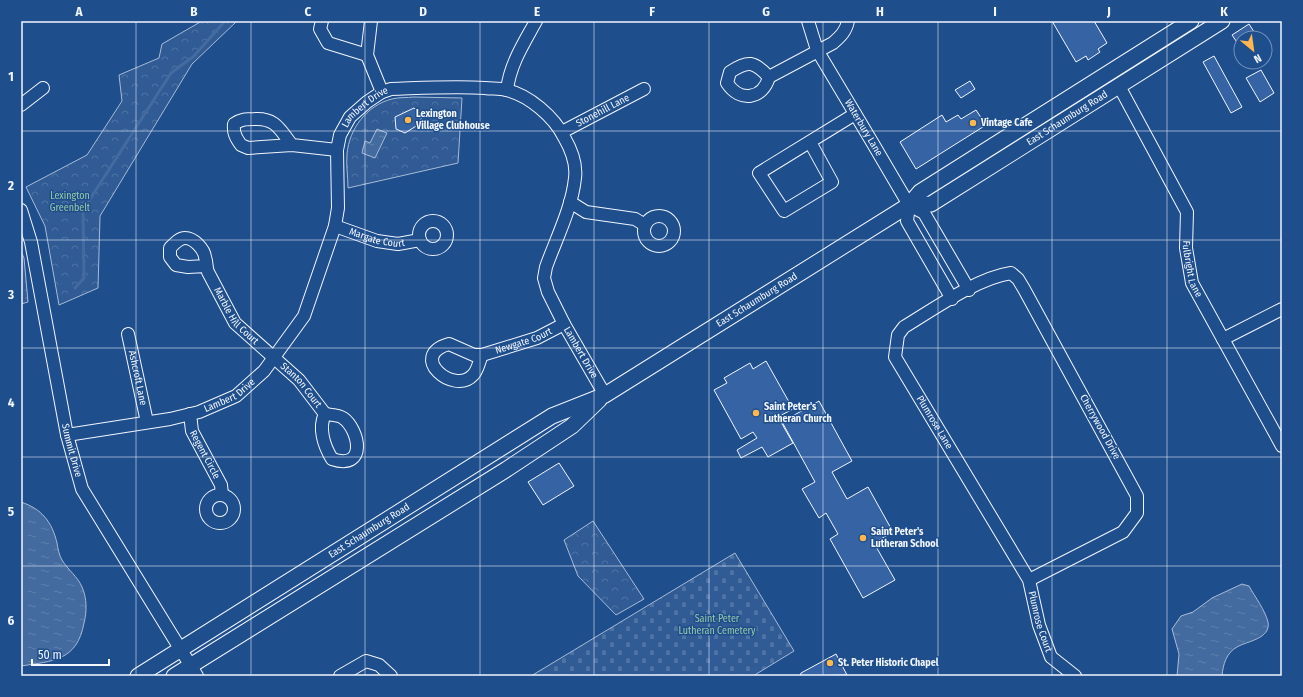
<svg xmlns="http://www.w3.org/2000/svg" width="1303" height="697" viewBox="0 0 1303 697" font-family="'Fira Sans Condensed',sans-serif">
<defs>
<pattern id="grass-dots" width="8" height="8" patternUnits="userSpaceOnUse"><rect width="8" height="8" fill="#305b95"/><path d="M2 2h.1M6 6h.1" fill="none" stroke="#4e73a5" stroke-width="1.8" stroke-linecap="round"/></pattern>
<pattern id="cemetery-stones" width="16" height="16" patternUnits="userSpaceOnUse"><rect width="16" height="16" fill="#305b95"/><path d="M2 7V4a2 2 0 0 1 4 0v3zM10 15v-3a2 2 0 0 1 4 0v3z" fill="#4e73a5"/></pattern>
<pattern id="park-crowns" width="20" height="18" patternUnits="userSpaceOnUse"><rect width="20" height="18" fill="#305b95"/><path d="M2 6a3 3 0 1 1 6 0M12 15a3 3 0 1 1 6 0" fill="none" stroke="#4e73a5"/></pattern>
<pattern id="water-ripples" width="26" height="14" patternUnits="userSpaceOnUse"><rect width="26" height="14" fill="#446ba0"/><path d="M2 4q2-2 4 0t4 0M15 11q2-2 4 0t4 0" fill="none" stroke="#5f81ae"/></pattern>
</defs>
<rect width="100%" height="100%" fill="#1f4e8c"/>
<path fill="url(#grass-dots)" stroke="#a8bbd7" d="M21,251L24,258L28,302L21,304Z"/>
<path fill="url(#cemetery-stones)" stroke="#a8bbd7" d="M735,553L794,651L753,676H531Z"/>
<g fill="url(#park-crowns)" stroke="#a8bbd7">
<path d="M202,21H237L192,64L100,216L98,288L59,305L45,226L26,187L87,155L122,101L119,75L159,58L162,44Z"/>
<path d="M414,97L462,98L458,163L348,188C348,177 346,165 347,154C349,129 367,105 392,99C399,97 407,98 414,97Z"/>
<path d="M593,521L644,599L616,615L578,576L564,540Z"/>
</g>
<g fill="url(#water-ripples)" stroke="#a8bbd7">
<path d="M377,129L387,133L375,158L362,153L365,141L370,143Z"/>
<path d="M21,502C42,509 52,522 57,543C58,549 59,555 62,560C68,570 78,577 82,587C87,598 87,612 84,623C77,661 53,661 21,666Z"/>
<path d="M1242,584L1249,586C1255,597 1265,610 1268,622C1271,639 1247,641 1237,647C1226,653 1223,665 1222,676H1177L1179,654L1172,629L1181,616L1193,612L1212,598Z"/>
</g>
<g fill="none" stroke-linecap="round" stroke-linejoin="round">
<path stroke="#446ba0" stroke-width="3" d="M75,288L84,278L83,210L171,73L194,56L225,21"/>
</g>
<g fill="#3563a3" stroke="#f2f6ff">
<path d="M1052,21H1094L1107,43L1098,49L1100,52L1088,60L1086,56L1076,62Z"/>
<path d="M1249,24L1258,38H1241V48L1232,35Z"/>
<path d="M1214,56L1242,107L1231,113L1203,62Z"/>
<path d="M1261,70L1274,93L1260,102L1246,78Z"/>
<path d="M970,81L975,89L961,98L955,90Z"/>
<path d="M414,108L421,114V123L405,133L396,129L395,117Z"/>
<path d="M976,110L986,125L916,169L900,142L942,115L946,122L958,115L961,119Z"/>
<path d="M766,361L793,409L778,417L793,443L768,457L762,447L741,458L737,450L757,438L753,432L741,439L714,390L727,383L724,378L750,363L753,369Z"/>
<path d="M819,401L852,461L832,472L847,499L868,487L893,532L874,543L895,580L863,598L830,539L838,534L826,513L819,518L802,489L815,482L782,422Z"/>
<path d="M559,463L574,486L543,505L528,482Z"/>
<path d="M836,654L847,675L800,676L801,673Z"/>
</g>
<g fill="none" stroke-linecap="round" stroke-linejoin="round">
<g stroke="#f2f6ff" stroke-width="14">
<g id="minor">
<path d="M322,21L320,29L328,43L367,55"/>
<path d="M371,21L367,55L382,92"/>
<path id="s1" d="M808,21L817,50L872,142L909,205L924,213L969,290"/>
<path d="M769,77C754,61 748,60 730,72L727,83C740,103 763,99 769,77L833,43C841,36 846,31 848,21"/>
<path id="s2" d="M1119,86L1187,212L1186,248L1192,283L1282,446"/>
<path d="M507,90C510,64 524,43 536,21"/>
<path d="M21,105L43,88"/>
<path id="s3" d="M562,132L644,89"/>
<path d="M810,142L832,182L784,211L759,173L855,114"/>
<path d="M292,145C280,130 276,118 255,119C246,119 241,119 234,124C233,133 236,138 241,145L248,148L292,145L337,150"/>
<path d="M570,202L586,212L635,219L645,225"/>
<path d="M909,205L907,221L952,299"/>
<path id="s4" d="M21,210L31,242L67,435L82,489L197,676"/>
<circle cx="659" cy="231" r="15"/>
<circle cx="433" cy="235" r="14"/>
<path id="s5" d="M335,226L377,241L398,244L420,240"/>
<path id="s6" d="M206,266L188,267L176,265L170,257V248C174,244 179,238 185,238C194,238 204,249 205,257C207,262 206,267 208,272L235,323L299,380L325,414"/>
<path id="s7" d="M128,334L147,422"/>
<path d="M1223,339L1282,309"/>
<path d="M449,344L474,355H482C479,361 478,370 473,375C454,396 407,356 449,344Z"/>
<path id="s8" d="M482,355L537,338L564,324"/>
<path id="s9" d="M190,414L192,431L221,485L222,495"/>
<path d="M325,414C331,415 339,415 343,418C359,429 368,471 332,459C324,446 318,428 325,414Z"/>
<path id="s10" d="M67,435L170,419L199,412L236,396L264,371L304,316L335,226L338,208L337,150L340,135L350,117L367,102L382,92L391,89C422,88 454,86 485,88C492,89 500,88 506,90C529,95 554,117 564,137C571,149 577,163 575,178C572,208 556,239 546,267L544,278L548,292L564,324L605,395"/>
<circle cx="220" cy="509" r="14"/>
<path id="s11" d="M1029,580L1123,532L1137,513V496L1024,289L1018,279L1011,273C977,278 934,309 904,327L898,335L895,357L1029,580L1039,625L1051,657L1075,676"/>
<path d="M340,676L366,661L379,665L391,676"/>
</g>
</g>
<g stroke="#f2f6ff" stroke-width="17">
<g id="major">
<path id="s12" d="M909,205L931,204L1222,21"/>
<path id="s13" d="M138,676L552,416L605,395L909,205L920,192L1191,21"/>
<path d="M174,676L507,469L572,426L599,400"/>
</g>
</g>
<use href="#minor" stroke="#1f4e8c" stroke-width="12"/>
<use href="#major" stroke="#1f4e8c" stroke-width="15"/>
</g>
<path fill="none" stroke="#f2f6ff" stroke-width="1" stroke-opacity="0.55" d="M136,21V676M251,21V676M365,21V676M480,21V676M594,21V676M709,21V676M823,21V676M938,21V676M1052,21V676M1167,21V676M21,131H1282M21,240H1282M21,348H1282M21,457H1282M21,566H1282"/>
<g fill="#ffb74d" stroke="#1f4e8c" stroke-width="1.5">
<circle cx="408" cy="120" r="4"/>
<circle cx="973" cy="123" r="4"/>
<circle cx="756" cy="413" r="4"/>
<circle cx="863" cy="538" r="4"/>
<circle cx="830" cy="663" r="4"/>
</g>
<g text-anchor="middle" dominant-baseline="central" stroke-width="3" stroke-linejoin="round" paint-order="stroke">
<g font-size="10" fill="#f2f6ff" stroke="#1f4e8c">
<text stroke="none"><textPath href="#s10" startOffset="505">Lambert Drive</textPath></text>
<text stroke="none"><textPath href="#s3" startOffset="46">Stonehill Lane</textPath></text>
<text stroke="none"><textPath href="#s12" startOffset="183">East Schaumburg Road</textPath></text>
<text stroke="none"><textPath href="#s1" startOffset="121">Waterbury Lane</textPath></text>
<text stroke="none"><textPath href="#s5" startOffset="44">Margate Court</textPath></text>
<text stroke="none"><textPath href="#s2" startOffset="201">Fulbright Lane</textPath></text>
<text stroke="none"><textPath href="#s13" startOffset="725">East Schaumburg Road</textPath></text>
<text stroke="none"><textPath href="#s6" startOffset="165">Marble Hill Court</textPath></text>
<text stroke="none"><textPath href="#s8" startOffset="44">Newgate Court</textPath></text>
<text stroke="none"><textPath href="#s10" startOffset="961">Lambert Drive</textPath></text>
<text stroke="none"><textPath href="#s7" startOffset="45">Ashcroft Lane</textPath></text>
<text stroke="none"><textPath href="#s6" startOffset="261">Stanton Court</textPath></text>
<text stroke="none"><textPath href="#s10" startOffset="169">Lambert Drive</textPath></text>
<text stroke="none"><textPath href="#s11" startOffset="632">Plumrose Lane</textPath></text>
<text transform="translate(1100 427) rotate(61)">Cherrywood Drive</text>
<text stroke="none"><textPath href="#s4" startOffset="246">Summit Drive</textPath></text>
<text stroke="none"><textPath href="#s9" startOffset="44">Regent Circle</textPath></text>
<text stroke="none"><textPath href="#s13" startOffset="273">East Schaumburg Road</textPath></text>
<text stroke="none"><textPath href="#s11" startOffset="859">Plumrose Court</textPath></text>
</g>
<g font-size="10" font-weight="bold" fill="#f2f6ff" stroke="#1f4e8c" text-anchor="start">
<text x="416" y="114">Lexington<tspan x="416" dy="12">Village Clubhouse</tspan></text>
<text x="981" y="123">Vintage Cafe</text>
<text x="764" y="407">Saint Peter's<tspan x="764" dy="12">Lutheran Church</tspan></text>
<text x="871" y="532">Saint Peter's<tspan x="871" dy="12">Lutheran School</tspan></text>
<text x="838" y="663">St. Peter Historic Chapel</text>
</g>
<g font-size="10" fill="#97c8a6" stroke="#1f4e8c">
<text x="70" y="196">Lexington<tspan x="70" dy="12">Greenbelt</tspan></text>
<text x="717" y="619">Saint Peter<tspan x="717" dy="12">Lutheran Cemetery</tspan></text>
</g>
</g>
<rect width="1303" height="697" fill="none" stroke="#1f4e8c" stroke-width="44"/>
<g transform="translate(1253 50) rotate(151)"><circle r="19" fill="#1f4e8c" stroke="#7391ba"/>
<path d="M0-3L7 15L0 10L-7 15Z" fill="#ffb74d"/>
<text y="-6" font-size="11" font-weight="bold" text-anchor="middle" fill="#f2f6ff">N</text>
</g>
<path d="M32 659v6h77v-6" fill="none" stroke="#f2f6ff" stroke-width="2"/>
<text x="38" y="659" font-size="12" fill="#f2f6ff" stroke="#1f4e8c" stroke-width="3" paint-order="stroke">50 m</text>
<rect x="22" y="22" width="1259" height="653" fill="none" stroke="#f2f6ff" stroke-width="1.5"/>
<g font-size="13" text-anchor="middle" font-weight="bold" fill="#f2f6ff">
<text x="79" y="16">A</text>
<text x="194" y="16">B</text>
<text x="308" y="16">C</text>
<text x="423" y="16">D</text>
<text x="537" y="16">E</text>
<text x="652" y="16">F</text>
<text x="766" y="16">G</text>
<text x="880" y="16">H</text>
<text x="995" y="16">I</text>
<text x="1109" y="16">J</text>
<text x="1224" y="16">K</text>
<text x="11" y="81">1</text>
<text x="11" y="190">2</text>
<text x="11" y="299">3</text>
<text x="11" y="407">4</text>
<text x="11" y="516">5</text>
<text x="11" y="625">6</text>
</g>
</svg>
